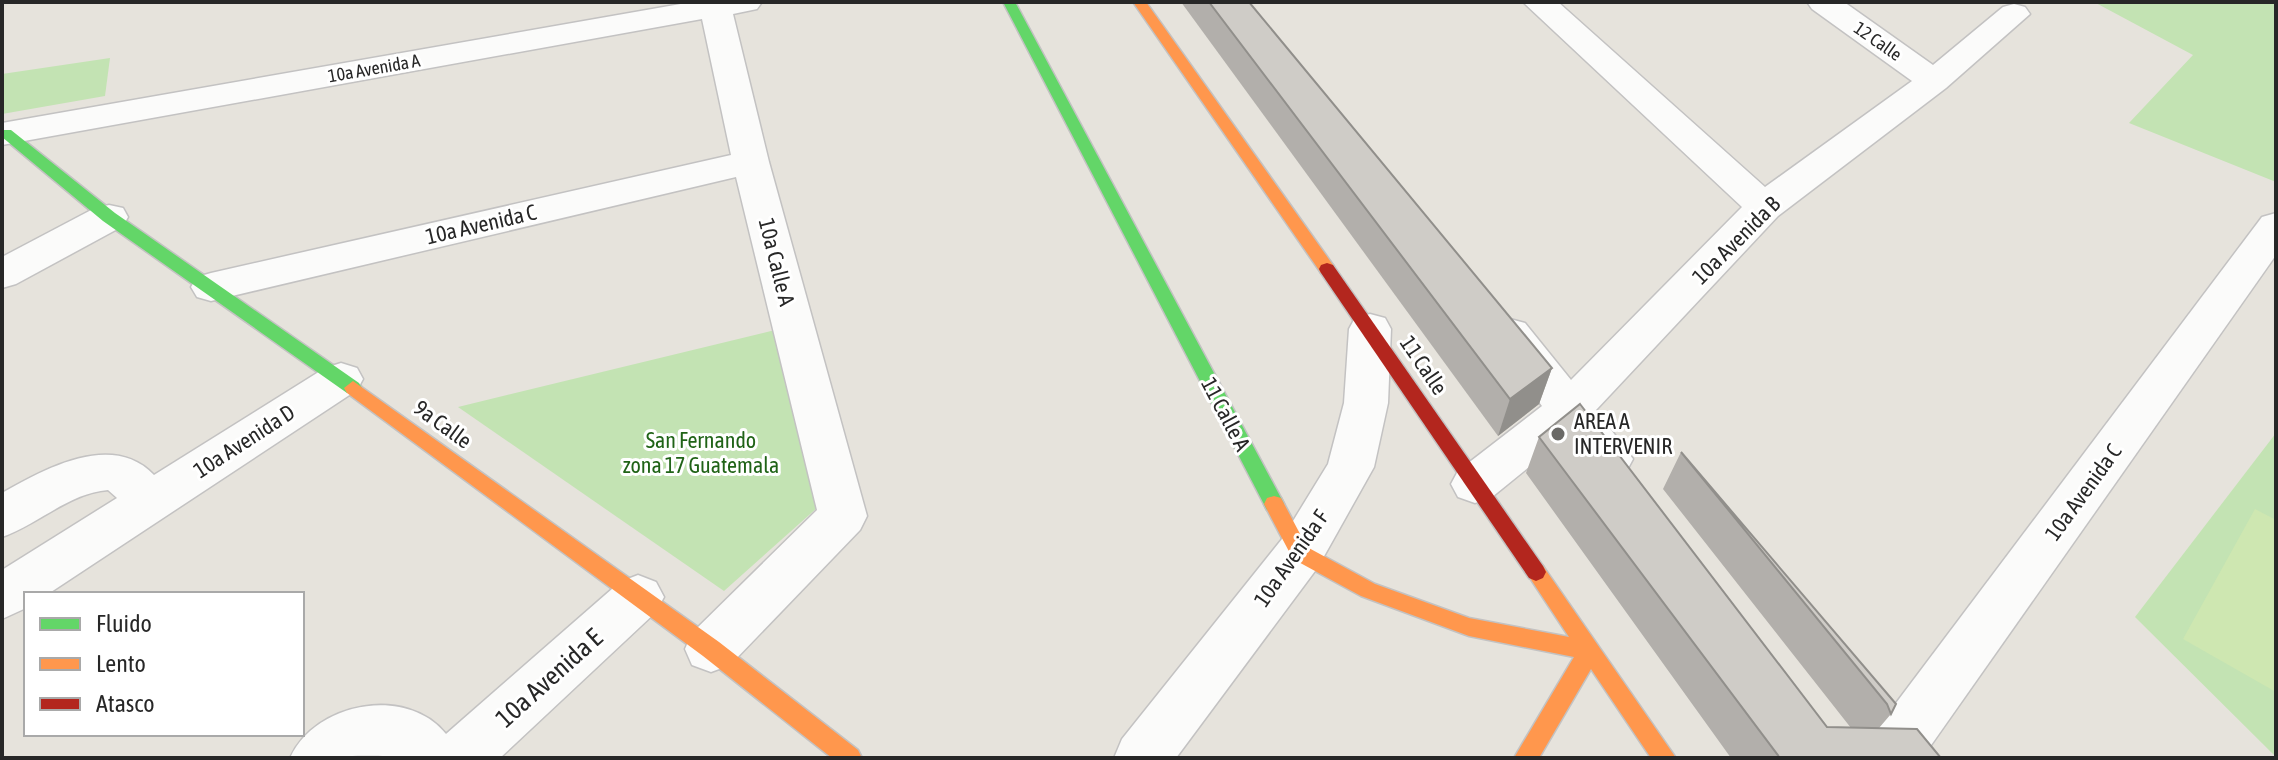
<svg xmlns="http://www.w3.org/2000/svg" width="2278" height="760" viewBox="0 0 2278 760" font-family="'Asap Condensed',sans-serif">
<rect width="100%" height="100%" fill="#e6e3dc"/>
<g fill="#c3e3b3">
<path d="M2094,2H2276V182L2129,123L2193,55Z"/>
<path d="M110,58L105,96L2,114V74Z"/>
<path d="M779,329L818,507L724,591L458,407Z"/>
<path d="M2276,433V757L2135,617Z"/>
</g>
<path fill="#cee7b1" d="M2255,509L2276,520V692L2183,639Z"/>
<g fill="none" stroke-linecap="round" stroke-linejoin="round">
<g stroke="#c3c2c2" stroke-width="3">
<g id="street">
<path d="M692,2H762L757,9L733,14L769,162L867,516L860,530L730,665L711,672L692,665L685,649L692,633L817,510L736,177L211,301L197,297L191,287L197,277L211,273L731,155L702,19L2,145V123Z"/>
<path d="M1523,2H1558L1765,187L1912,81L1812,9L1807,2H1844L1933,65L2003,7L2014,4L2025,7L2030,14L1946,88L1778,216L1596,410L1633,459L1626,472C1592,483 1585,461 1566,437L1492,497L1475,503L1458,497L1451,484L1458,471L1542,406L1489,334L1495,323L1510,319L1525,323L1571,380L1742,207Z"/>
<path d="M109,205L123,208L128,217L123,226L16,284L2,288V257L95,208Z"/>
<path d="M2276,213V255L1922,758H1861L1869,739L2262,217Z"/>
<path d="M1370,314L1385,318L1391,329L1388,403L1374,467L1318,567L1176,758H1114L1122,739L1282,539L1328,464L1344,403L1349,329L1355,318Z"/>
<path d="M341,363L357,368L363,379L357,390L48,594H26V608L2,619V570L117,498L108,490C69,493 39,524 2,537V493C45,469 112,431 154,475L325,368Z"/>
<path d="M638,575L656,582L664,597L656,612L500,758H396C387,753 308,758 290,758C315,702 407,685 446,734L620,582Z"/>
</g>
</g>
<g stroke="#c3c2c2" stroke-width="3">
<g id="fast">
<path d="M1003,2H1015L1281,498L1284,504L1281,510L1274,512L1267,510Z"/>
<path d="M2,130H11L115,213L359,383L362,388L359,393H347L103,221L2,137Z"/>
</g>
</g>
<g stroke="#c3c2c2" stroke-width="3">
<g id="slow">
<path d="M1133,2H1146L1333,265L1335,269L1333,273H1321Z"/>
<path d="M353,381L719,642L858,750L862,758H832L703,656L347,393L344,388Z"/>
<path d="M1274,496L1281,498L1307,547L1375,584L1469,618L1569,637L1526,572L1529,566L1536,563L1543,566L1676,758H1651L1591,669L1539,758H1514L1574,657L1469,636L1361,596L1293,559L1264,504L1267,498Z"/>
</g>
</g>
<g stroke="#c3c2c2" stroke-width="3">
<path id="jam" d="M1327,263L1333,265L1543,566L1546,572L1543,578L1536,581L1529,578L1321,273L1319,269L1321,265Z"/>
</g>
<use href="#street" fill="#fbfbfa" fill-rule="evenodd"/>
<use href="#fast" fill="#63d668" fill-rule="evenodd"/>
<use href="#slow" fill="#ff974d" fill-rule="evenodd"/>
<use href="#jam" fill="#b3261e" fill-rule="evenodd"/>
</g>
<g fill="#b2afab">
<path d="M1181,2H1249L1552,368L1539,404L1498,436Z"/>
<path d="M1539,437L1827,727L1851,728L1663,489L1681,452L1896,704L1891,714L1879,728L1941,758H1731L1526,473Z"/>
</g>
<path fill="#918f8b" d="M1552,368L1539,404L1498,436L1510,399Z"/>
<g fill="#cfccc7" stroke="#918f8b" stroke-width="2">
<path d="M1209,2H1249L1552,368L1510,399Z"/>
<path d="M1580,404L1827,727L1917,729L1941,758H1780L1539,437Z"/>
<path d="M1681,452L1896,704L1891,714L1887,704Z"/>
</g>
<circle fill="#6a6966" stroke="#fff" stroke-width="3" cx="1558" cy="434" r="8"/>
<g text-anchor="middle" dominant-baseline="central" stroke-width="6" stroke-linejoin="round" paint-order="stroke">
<g font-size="18" fill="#272727" stroke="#fff">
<text transform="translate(1878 41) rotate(35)">12 Calle</text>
<text transform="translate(374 68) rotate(-10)">10a Avenida A</text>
</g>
<g font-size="22" fill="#272727" stroke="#fff">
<text transform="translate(481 224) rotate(-13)">10a Avenida C</text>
<text transform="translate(1736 240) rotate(-45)">10a Avenida B</text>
<text transform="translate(777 262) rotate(76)">10a Calle A</text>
<text transform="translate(1424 365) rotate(56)">11 Calle</text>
<text transform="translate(1226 414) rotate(62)">11 Calle A</text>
<text transform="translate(443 424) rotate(36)">9a Calle</text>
<text transform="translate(244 441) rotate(-33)">10a Avenida D</text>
<text transform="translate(2083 492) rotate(-54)">10a Avenida C</text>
<text transform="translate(1291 558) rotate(-55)">10a Avenida F</text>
</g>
<g font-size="22" fill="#272727" stroke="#fff" text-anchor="start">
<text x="1574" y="421">AREA A<tspan x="1574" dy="25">INTERVENIR</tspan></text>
</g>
<g font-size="22" fill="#206317" stroke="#fff">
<text x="701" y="440">San Fernando<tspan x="701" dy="25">zona 17 Guatemala</tspan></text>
</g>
<g font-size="26" fill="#272727" stroke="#fff">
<text transform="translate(549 678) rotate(-42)">10a Avenida E</text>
</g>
</g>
<rect width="2278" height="760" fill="none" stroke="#272727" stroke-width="8"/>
<rect x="24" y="592" width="280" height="144" fill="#ffffff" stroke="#a9a9a9" stroke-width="2"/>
<rect x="40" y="618" width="40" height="12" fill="#63d668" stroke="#a9a9a9" stroke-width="2"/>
<text x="96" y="632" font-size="24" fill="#272727">Fluido</text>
<rect x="40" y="658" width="40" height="12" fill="#ff974d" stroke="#a9a9a9" stroke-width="2"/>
<text x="96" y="672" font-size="24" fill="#272727">Lento</text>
<rect x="40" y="698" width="40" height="12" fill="#b3261e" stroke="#a9a9a9" stroke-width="2"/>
<text x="96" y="712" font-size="24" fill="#272727">Atasco</text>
</svg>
